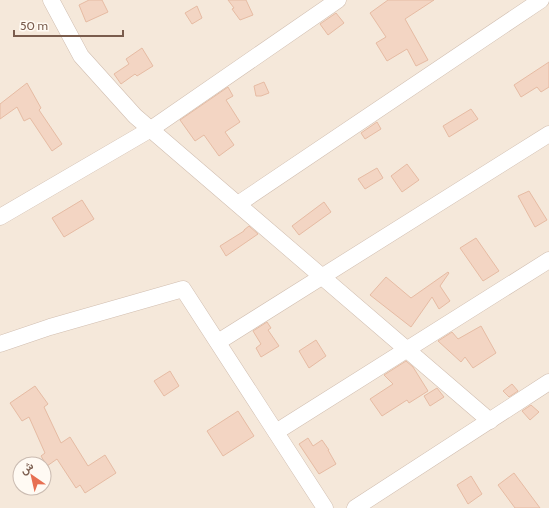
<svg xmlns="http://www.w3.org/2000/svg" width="549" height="508" viewBox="0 0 549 508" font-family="Cabin,Vazirmatn,sans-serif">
<rect width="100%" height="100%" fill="#fdf6ec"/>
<path fill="#f5e8da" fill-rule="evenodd" d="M0,0H549V508H0ZM20,464H44V488H20Z"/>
<g fill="#f3d5c3" stroke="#e6bba3">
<path d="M89,0H102L108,12L86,22L79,5Z"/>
<path d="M228,0H246L253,15L240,20L232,9L234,8Z"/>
<path d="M388,0H434L405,19L428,60L416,66L407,49L387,61L376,43L386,37L370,13Z"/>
<path d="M197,6L202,18L192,24L185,13Z"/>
<path d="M336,13L344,23L328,35L320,24Z"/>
<path d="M142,48L153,66L137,76L135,74L121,84L114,74L129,64L126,59Z"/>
<path d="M549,62V87L541,92L537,87L521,97L514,85Z"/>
<path d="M264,82L269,93L261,96H256L254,86Z"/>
<path d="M27,83L41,108L39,110L62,144L52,151L30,118L24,121L17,107L0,119V104Z"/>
<path d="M228,87L233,96L226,100L240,122L225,132L234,145L219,156L204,135L195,141L180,120Z"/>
<path d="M471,109L478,119L449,137L443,126Z"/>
<path d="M377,122L381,129L365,139L361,133Z"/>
<path d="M407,164L419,180L402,192L391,176Z"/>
<path d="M377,168L383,178L365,189L358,179Z"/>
<path d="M529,191L547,220L535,227L518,196Z"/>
<path d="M82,200L94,219L64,237L52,218Z"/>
<path d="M324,202L331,212L299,235L292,226Z"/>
<path d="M249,226L258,234L226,256L220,246L244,231V230Z"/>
<path d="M476,238L499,271L483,281L460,248Z"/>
<path d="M448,272L449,273L440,286L450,301L439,309L432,297L411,327L370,295L386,277L411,298Z"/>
<path d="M267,322L271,328L268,330L279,346L261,357L256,348L261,344L253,331Z"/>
<path d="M481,326L496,353L473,368L465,357L461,362L438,341L452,332L458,339Z"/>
<path d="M316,340L326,356L309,368L299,351Z"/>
<path d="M406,361L413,367L428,391L409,403L407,400L382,416L370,399L393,384L384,375Z"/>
<path d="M170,371L179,386L164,396L154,381Z"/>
<path d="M512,384L518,391L509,397L503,391Z"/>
<path d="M35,386L48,404L44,407L61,443L70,437L88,466L105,455L116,473L85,493L80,485L76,488L57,459L47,466L41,456L45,453L29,417L22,421L10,403Z"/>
<path d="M437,388L444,397L430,406L424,396Z"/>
<path d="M531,405L539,412L530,420L522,411Z"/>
<path d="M238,411L254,436L223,456L207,431Z"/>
<path d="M308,438L313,446L322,440L329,450H328L336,464L319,474L299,444Z"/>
<path d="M514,473L540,508H515L498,485Z"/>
<path d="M471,476L482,494L468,504L457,485Z"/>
</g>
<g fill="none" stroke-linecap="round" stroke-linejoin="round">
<g stroke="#d1beb0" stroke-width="17">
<g id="minor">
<path d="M51,0L81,56L135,116L490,421"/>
<path d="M238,204L541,0"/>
<path d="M0,217L151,129L338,0"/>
<path d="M218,342L549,134"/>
<path d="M0,344L50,327L183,289L325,508"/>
<path d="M276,432L549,260"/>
<path d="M355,508L549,382"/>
</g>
</g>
<use href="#minor" stroke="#fff" stroke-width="16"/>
</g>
<g transform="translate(32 476) rotate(326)"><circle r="19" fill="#fffaf3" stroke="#cabbb1"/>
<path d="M0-3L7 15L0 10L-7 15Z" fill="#e76f51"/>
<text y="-6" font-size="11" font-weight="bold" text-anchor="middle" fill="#7a5c4d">ش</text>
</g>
<path d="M14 30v6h109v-6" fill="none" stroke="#7a5c4d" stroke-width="2"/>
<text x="20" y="30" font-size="12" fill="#7a5c4d" stroke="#fffaf3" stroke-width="3" paint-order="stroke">50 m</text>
</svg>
